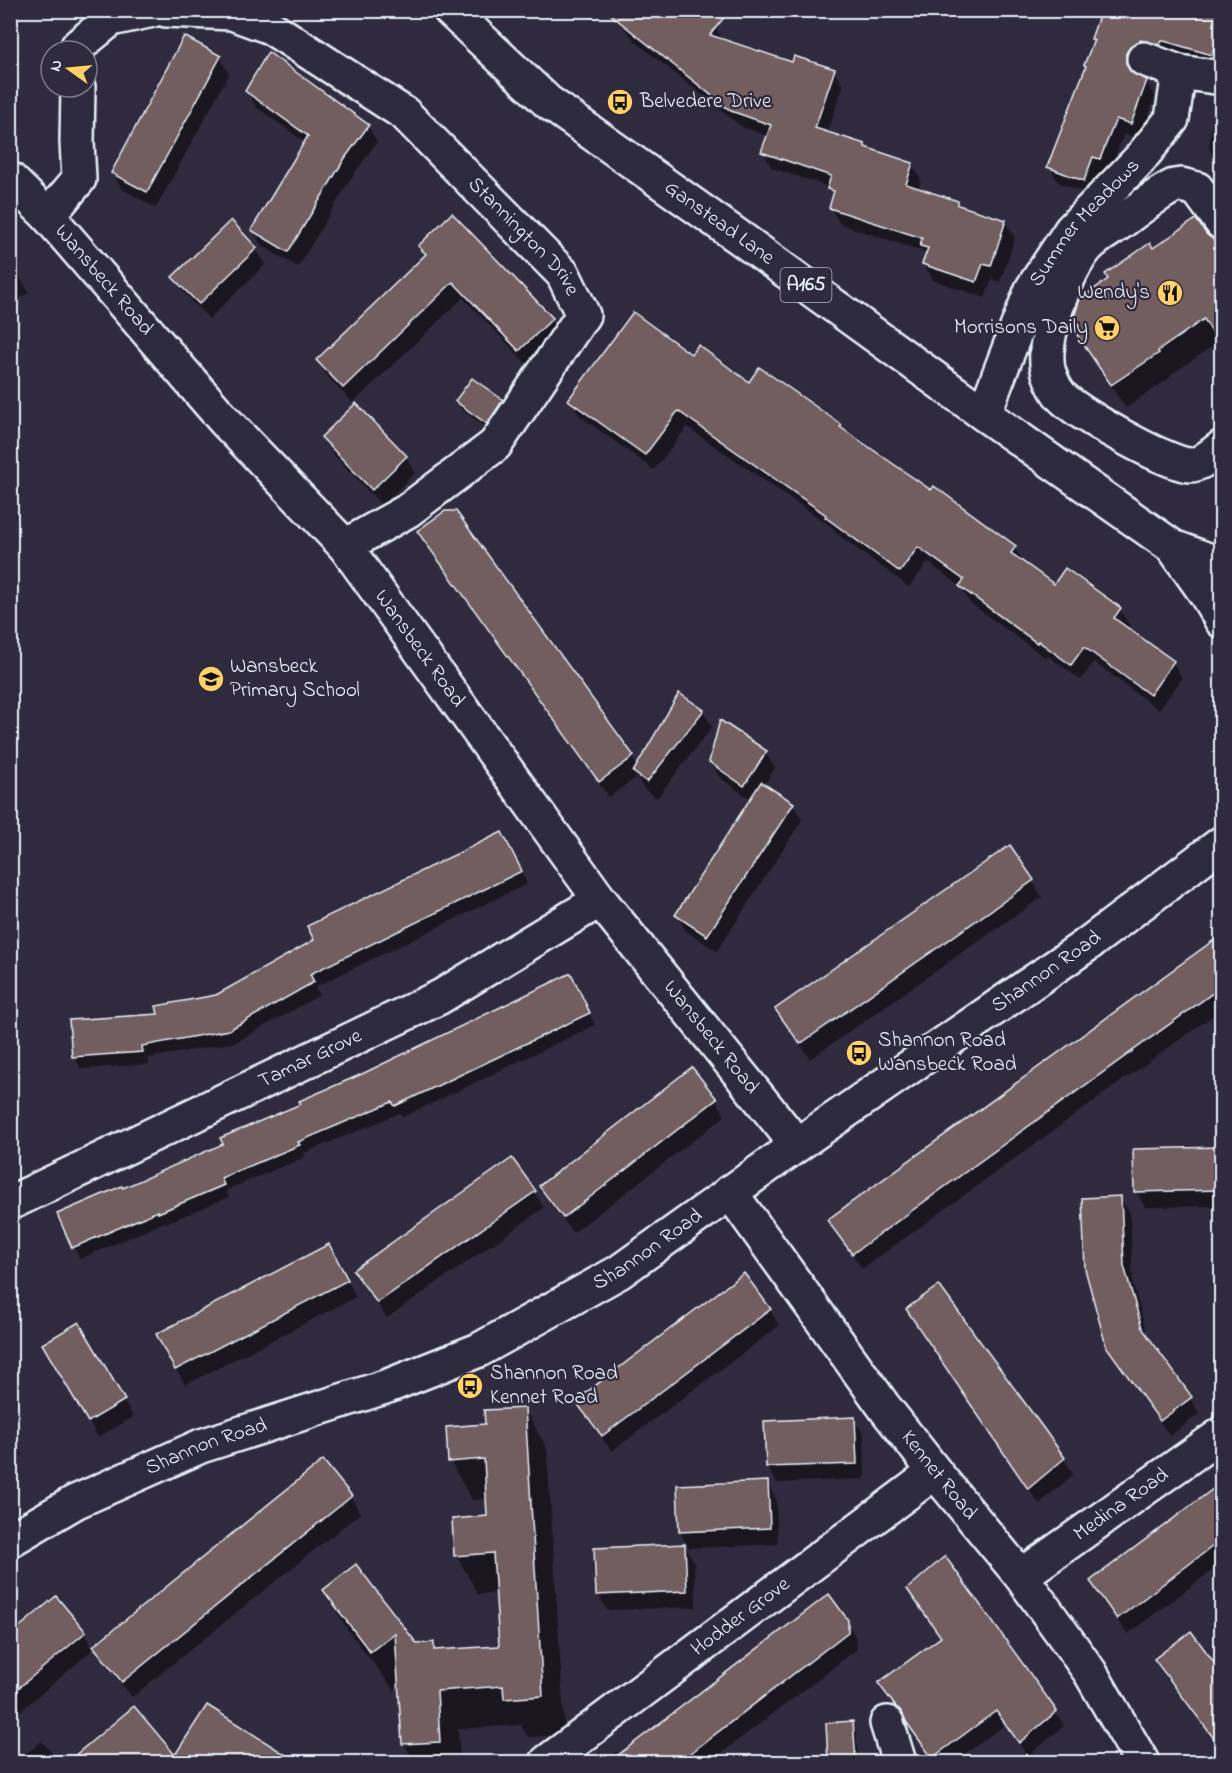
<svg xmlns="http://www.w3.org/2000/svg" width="1232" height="1773" viewBox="0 0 1232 1773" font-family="'Indie Flower',sans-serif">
<rect width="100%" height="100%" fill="#2f2a3d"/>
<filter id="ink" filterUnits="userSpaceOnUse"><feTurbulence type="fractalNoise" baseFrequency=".0167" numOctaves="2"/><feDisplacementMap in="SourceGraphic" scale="12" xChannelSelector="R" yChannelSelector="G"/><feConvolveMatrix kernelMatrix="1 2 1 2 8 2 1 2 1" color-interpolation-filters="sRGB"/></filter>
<g filter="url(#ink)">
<g fill="#0007">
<path d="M608,10L716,28L723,41L793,64L834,70L843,86L827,133L864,145L867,150L912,164L921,180L918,189L957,202L960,207L1005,221L1015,238L1000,282L992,279L985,298L933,280L924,264L927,255L925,252L840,224L831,208L834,197L829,187L772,168L763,152L768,136L742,127L636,42Z"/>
<path d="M1196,10H1222V70L1135,68L1134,75L1146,81L1155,97L1140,139L1124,134L1108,174L1102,172L1093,196L1058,182L1049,166L1087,68L1094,42L1092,38Z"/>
<path d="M220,57L229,74L156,208L122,189L112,173Z"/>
<path d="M247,91L368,126L377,142L353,175L298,267L262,246L253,230L305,142L256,107Z"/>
<path d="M1213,117L1222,118V164L1218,163L1209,148Z"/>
<path d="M1206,236L1216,242L1222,249V340L1170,375L1171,377L1126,408L1086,350L1072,326L1110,279L1153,250Z"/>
<path d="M420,247L552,319L561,335L529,366L463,298L353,403L327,376L318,360L426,256Z"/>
<path d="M256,249L265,265L209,319L184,293L174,277Z"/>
<path d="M10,260L29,293L10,303Z"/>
<path d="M692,356L841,426L844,432L1014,547L1024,563L1054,586L1066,570L1120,610L1130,626L1127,629L1173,662L1182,678L1159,710L1094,662L1081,680L1048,656L1046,658L970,603L960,586L928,562L909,587L836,533L832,527L687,427L654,470L580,416L570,400Z"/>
<path d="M457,401H502L506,409L491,431L461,409Z"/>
<path d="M323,437L406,457L415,473L382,505L332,453Z"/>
<path d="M455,512L638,766L703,711L712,727L657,798L644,789L637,777L609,797L428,548L419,532Z"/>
<path d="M765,752L775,768L764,785L793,804L802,820L717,951L686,931L677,915L752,800L720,778L710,761Z"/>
<path d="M509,846L527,884L315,987L320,995L236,1042L148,1058L149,1064L81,1069L74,1056L159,1015L216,996Z"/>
<path d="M1032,881L1042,897L810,1059L777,1010Z"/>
<path d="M1219,939L1222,942V1009L862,1269L829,1220Z"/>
<path d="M577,987L595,1025L403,1117L400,1113L304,1153L305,1157L226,1190L229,1197L166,1223L165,1222L80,1259L73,1247L123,1190L226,1145L303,1105Z"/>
<path d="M716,1100L725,1116L573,1233L550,1203L541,1187Z"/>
<path d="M1222,1148V1206L1145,1207L1136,1191L1135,1150Z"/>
<path d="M534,1192L544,1208L387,1318L355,1271Z"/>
<path d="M1120,1197L1130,1214L1133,1284L1149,1340L1190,1398L1199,1414L1170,1436L1117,1362L1107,1345Z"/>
<path d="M338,1262L356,1297L185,1385L176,1369Z"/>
<path d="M938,1287L1064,1459L1073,1475L1039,1504L917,1325L908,1309Z"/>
<path d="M770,1310L779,1326L612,1451L586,1417L577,1401Z"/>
<path d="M79,1324L133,1417L98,1437L44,1345Z"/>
<path d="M525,1409L547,1449L565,1735L528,1737L521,1725L458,1729L460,1762H415L404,1744L400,1685L394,1690L347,1629L324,1590L416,1645L433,1644L437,1651L501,1647L497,1593L478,1594L456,1555L489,1518L488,1499L472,1500L450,1461L487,1425Z"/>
<path d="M854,1419L864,1435L865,1479L777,1483L767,1467L766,1422Z"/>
<path d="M10,1434L23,1454L10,1463Z"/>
<path d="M323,1462L351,1497L360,1513L132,1697L104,1662L96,1647L10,1720V1637L85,1633L93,1648Z"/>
<path d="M767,1483L776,1499L778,1544L689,1548L680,1532Z"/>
<path d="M1222,1484V1563L1128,1634L1101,1598L1092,1582Z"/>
<path d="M685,1546L694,1562L696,1607L607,1610L598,1594Z"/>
<path d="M908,1589L1055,1712L1064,1726L1028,1756L1005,1725L953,1762H935L917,1738L908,1723L888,1697L880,1683L942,1638Z"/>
<path d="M846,1621L856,1638L857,1649L710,1762H612L614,1752L623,1754Z"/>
<path d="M1191,1633L1222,1674V1751L1165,1676L1156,1660Z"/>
<path d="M207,1707L294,1762H187L180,1750Z"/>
<path d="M852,1722L856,1730L859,1762H831L827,1725Z"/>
<path d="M42,1741L59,1762H10L31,1750Z"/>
<path d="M170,1757L163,1762H76L74,1759Z"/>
</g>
<g fill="#725d5f" stroke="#e8f1f8" stroke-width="1.5">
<path d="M605,10H730L710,35L792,62L794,56L835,69L815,128L865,144V147L913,163L906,184L958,201V205L1006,220L991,266L983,264L976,282L922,264L928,248L920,246L922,238L829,208L834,191L827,189L831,176L761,152L771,125L731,111Z"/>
<path d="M1101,10H1221V49L1214,47L1212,55L1164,41H1162L1160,45L1141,40L1132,45L1126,53V63L1130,71L1147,80L1131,124L1116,119L1100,159L1093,157L1084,181L1047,167L1086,66L1084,65L1094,40L1091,39Z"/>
<path d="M184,36L221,56L147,192L111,173Z"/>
<path d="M268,52L369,125L345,158L288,252L251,230L308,136L245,91Z"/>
<path d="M452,213L553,318L519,351L453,282L343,388L316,360L426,254L418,246Z"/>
<path d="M1196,219L1207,235L1214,240L1221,241V346L1204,319L1158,351L1159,353L1111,385L1071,326L1080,299L1108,279L1105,274L1150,243L1153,248Z"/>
<path d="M231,220L257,248L199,304L172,277Z"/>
<path d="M633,312L691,354L698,345L749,382L759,367L842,425L840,427L931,490L934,486L1016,546L1011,553L1054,584L1065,568L1121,608L1114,618L1174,661L1150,695L1084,647L1071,665L1038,641L1037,643L959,586L964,580L918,547L900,572L825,517L826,515L678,411L645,455L568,400Z"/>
<path d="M472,378L503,400L487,424L455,401Z"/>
<path d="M356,403L407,456L372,490L321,437Z"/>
<path d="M445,511H456L634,756L599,782L417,531Z"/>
<path d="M679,693L704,710L647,782L633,772Z"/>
<path d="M720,720L767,751L744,786L709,762Z"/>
<path d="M761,782L794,803L707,936L675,915Z"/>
<path d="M502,832L522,871L310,974L314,982L229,1030L142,1046L143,1052L72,1057L69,1020L158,1014L156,1006L216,995L314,940L307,926Z"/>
<path d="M1010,845L1034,880L800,1044L775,1009Z"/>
<path d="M1221,935V987L852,1254L827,1220Z"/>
<path d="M571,973L590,1013L395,1106L392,1102L298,1142L300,1145L221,1178L224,1185L158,1213V1211L72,1248L57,1214L122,1186L123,1188L223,1144L220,1138L301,1104L299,1101L362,1074Z"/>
<path d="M692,1067L717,1099L563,1218L539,1186Z"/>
<path d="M1221,1147V1190L1134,1192L1133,1149Z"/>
<path d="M512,1158L536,1191L377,1303L353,1270Z"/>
<path d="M1121,1196L1124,1266L1142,1328L1192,1397L1160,1421L1106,1346L1085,1269L1082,1198Z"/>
<path d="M329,1244L348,1280L175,1370L156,1334Z"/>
<path d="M744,1273L771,1309L602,1436L575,1401Z"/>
<path d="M939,1285L1065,1458L1028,1489L906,1309Z"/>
<path d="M79,1322L125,1400L88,1422L42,1344Z"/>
<path d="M525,1408L543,1696L504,1699L503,1686L437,1691L440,1742L402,1744L395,1633L370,1652L323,1590L356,1564L417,1644L434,1642V1650L499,1646L493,1553L454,1556L452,1519L487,1516L484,1459L448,1462L446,1427L485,1424L484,1410Z"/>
<path d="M855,1417L857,1464L766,1467L764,1421Z"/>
<path d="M323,1460L352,1496L122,1682L93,1646Z"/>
<path d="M768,1481L770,1528L679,1532L677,1485Z"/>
<path d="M1221,1483V1540L1117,1619L1090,1581Z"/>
<path d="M685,1544L687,1591L596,1595L594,1548Z"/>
<path d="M945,1556L1057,1711L1019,1743L996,1711L932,1758L907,1723L900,1710L896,1707L878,1683L941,1637L907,1589Z"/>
<path d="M829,1594L848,1620V1632L679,1762H609Z"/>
<path d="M56,1596L86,1632L10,1695V1635Z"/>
<path d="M1191,1631L1221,1672V1748L1154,1659Z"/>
<path d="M207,1705L297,1762H67L134,1706L175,1755Z"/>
<path d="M853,1721L856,1762H828L826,1723Z"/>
</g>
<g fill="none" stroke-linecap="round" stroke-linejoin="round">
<g stroke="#e8f1f8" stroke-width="38">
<g id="minor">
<path id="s1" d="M166,10L232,13L270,27L405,114L563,274L583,315L495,445L407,511L345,546"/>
<path d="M78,51V46L111,19L153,10"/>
<path d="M1144,59L1179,72L1222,78"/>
<path id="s2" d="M10,179L48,216L224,420L345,546L600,900L797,1145"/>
<path d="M48,216L79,179L77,142L78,87"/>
<path d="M1222,223L1197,189L1181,185L1174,186C1155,195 1138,210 1121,222C1110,230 1097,237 1088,246C1066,270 1039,343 1049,373C1052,382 1056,391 1062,397C1078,414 1169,465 1190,465C1201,465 1213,453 1222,447"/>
<path id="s3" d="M984,414L1032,289L1071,230L1139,160L1172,119L1179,72"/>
<path id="s4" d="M730,1192L885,1408L935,1472L1021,1576L1090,1672L1142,1762"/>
<path id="s5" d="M10,1203L440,997L600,900"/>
<path id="s6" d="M10,1540L75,1502L201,1446L388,1386L479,1350L619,1272L797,1145L1085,946L1222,843"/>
<path id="s7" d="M1021,1576L1222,1434"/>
<path d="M887,1723L899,1762"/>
<path id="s8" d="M547,1762L935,1472"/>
</g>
</g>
<g stroke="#e8f1f8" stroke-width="38">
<g id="highway">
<path id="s9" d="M450,10L548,102L743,240L984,414L1173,547L1222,565"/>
<path d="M1173,547L1204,591L1222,621"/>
</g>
</g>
<use href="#minor" stroke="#2f2a3d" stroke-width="33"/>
<use href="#highway" stroke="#2f2a3d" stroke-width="33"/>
</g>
</g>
<defs>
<g id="bus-disc" transform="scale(1.35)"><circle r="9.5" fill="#ffd166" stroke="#2f2a3d"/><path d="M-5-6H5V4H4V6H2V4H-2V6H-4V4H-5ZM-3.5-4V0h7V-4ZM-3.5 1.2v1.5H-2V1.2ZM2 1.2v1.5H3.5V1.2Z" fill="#111"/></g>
<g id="restaurant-disc" transform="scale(1.35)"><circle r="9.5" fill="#ffd166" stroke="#2f2a3d"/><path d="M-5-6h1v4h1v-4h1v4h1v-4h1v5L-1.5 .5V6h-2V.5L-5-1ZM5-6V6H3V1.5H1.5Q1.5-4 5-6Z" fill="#111"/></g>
<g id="supermarket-disc" transform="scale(1.35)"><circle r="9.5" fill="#ffd166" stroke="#2f2a3d"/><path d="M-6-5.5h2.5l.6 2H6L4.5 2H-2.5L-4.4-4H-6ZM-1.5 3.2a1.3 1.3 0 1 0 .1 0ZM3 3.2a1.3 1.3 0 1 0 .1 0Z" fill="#111"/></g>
<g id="school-disc" transform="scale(1.35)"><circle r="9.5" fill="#ffd166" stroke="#2f2a3d"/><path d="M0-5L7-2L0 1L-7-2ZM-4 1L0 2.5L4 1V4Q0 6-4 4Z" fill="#111"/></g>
</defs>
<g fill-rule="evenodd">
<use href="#bus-disc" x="620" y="102"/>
<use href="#restaurant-disc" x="1170" y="293"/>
<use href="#supermarket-disc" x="1107" y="328"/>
<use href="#school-disc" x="211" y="679"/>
<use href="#bus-disc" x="859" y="1053"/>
<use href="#bus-disc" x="470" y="1386"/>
</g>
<g text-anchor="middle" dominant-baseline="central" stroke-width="4.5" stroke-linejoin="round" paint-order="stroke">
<rect fill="#2f2a3d" stroke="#b0b5c0" stroke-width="1.5" x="780.5" y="268" width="51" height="34" rx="4.5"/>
<g font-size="20" font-weight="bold" fill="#e8f1f8">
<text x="806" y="285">A165</text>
</g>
<g font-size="21" fill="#e8f1f8" stroke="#2f2a3d" text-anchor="start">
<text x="640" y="102">Belvedere Drive</text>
<text x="1150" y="293" text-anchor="end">Wendy's</text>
<text x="1088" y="328" text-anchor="end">Morrisons Daily</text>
<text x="230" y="667">Wansbeck<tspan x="230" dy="24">Primary School</tspan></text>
<text x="878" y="1041">Shannon Road<tspan x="878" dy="24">Wansbeck Road</tspan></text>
<text x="490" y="1374">Shannon Road<tspan x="490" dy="24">Kennet Road</tspan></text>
</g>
<g font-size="21" fill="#e8f1f8" stroke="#2f2a3d">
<text stroke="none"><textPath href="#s9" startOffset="344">Ganstead Lane</textPath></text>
<text stroke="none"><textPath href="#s3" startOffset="219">Summer Meadows</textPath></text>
<text stroke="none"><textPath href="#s1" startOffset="438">Stannington Drive</textPath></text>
<text stroke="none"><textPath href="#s2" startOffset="138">Wansbeck Road</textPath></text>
<text stroke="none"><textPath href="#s2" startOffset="624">Wansbeck Road</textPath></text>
<text stroke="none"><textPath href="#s6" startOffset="1190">Shannon Road</textPath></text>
<text stroke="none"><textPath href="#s2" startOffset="1110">Wansbeck Road</textPath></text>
<text stroke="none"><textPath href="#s5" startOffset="333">Tamar Grove</textPath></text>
<text stroke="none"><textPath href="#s6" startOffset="704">Shannon Road</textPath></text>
<text stroke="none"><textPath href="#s6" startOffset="218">Shannon Road</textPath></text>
<text stroke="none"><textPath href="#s4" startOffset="352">Kennet Road</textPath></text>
<text stroke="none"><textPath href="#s7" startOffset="123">Medina Road</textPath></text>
<text stroke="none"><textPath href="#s8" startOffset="242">Hodder Grove</textPath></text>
</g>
</g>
<rect width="1232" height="1773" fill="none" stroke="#2f2a3d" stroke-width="36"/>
<rect x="18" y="18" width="1196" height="1737" fill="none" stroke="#e8f1f8" stroke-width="2" filter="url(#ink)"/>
<g transform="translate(69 69) rotate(285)"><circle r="28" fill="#2f2a3d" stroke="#797a88" stroke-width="1.5"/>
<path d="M0-4.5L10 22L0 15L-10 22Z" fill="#ffd166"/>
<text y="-9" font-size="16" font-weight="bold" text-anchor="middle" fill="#e8f1f8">N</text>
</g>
</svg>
